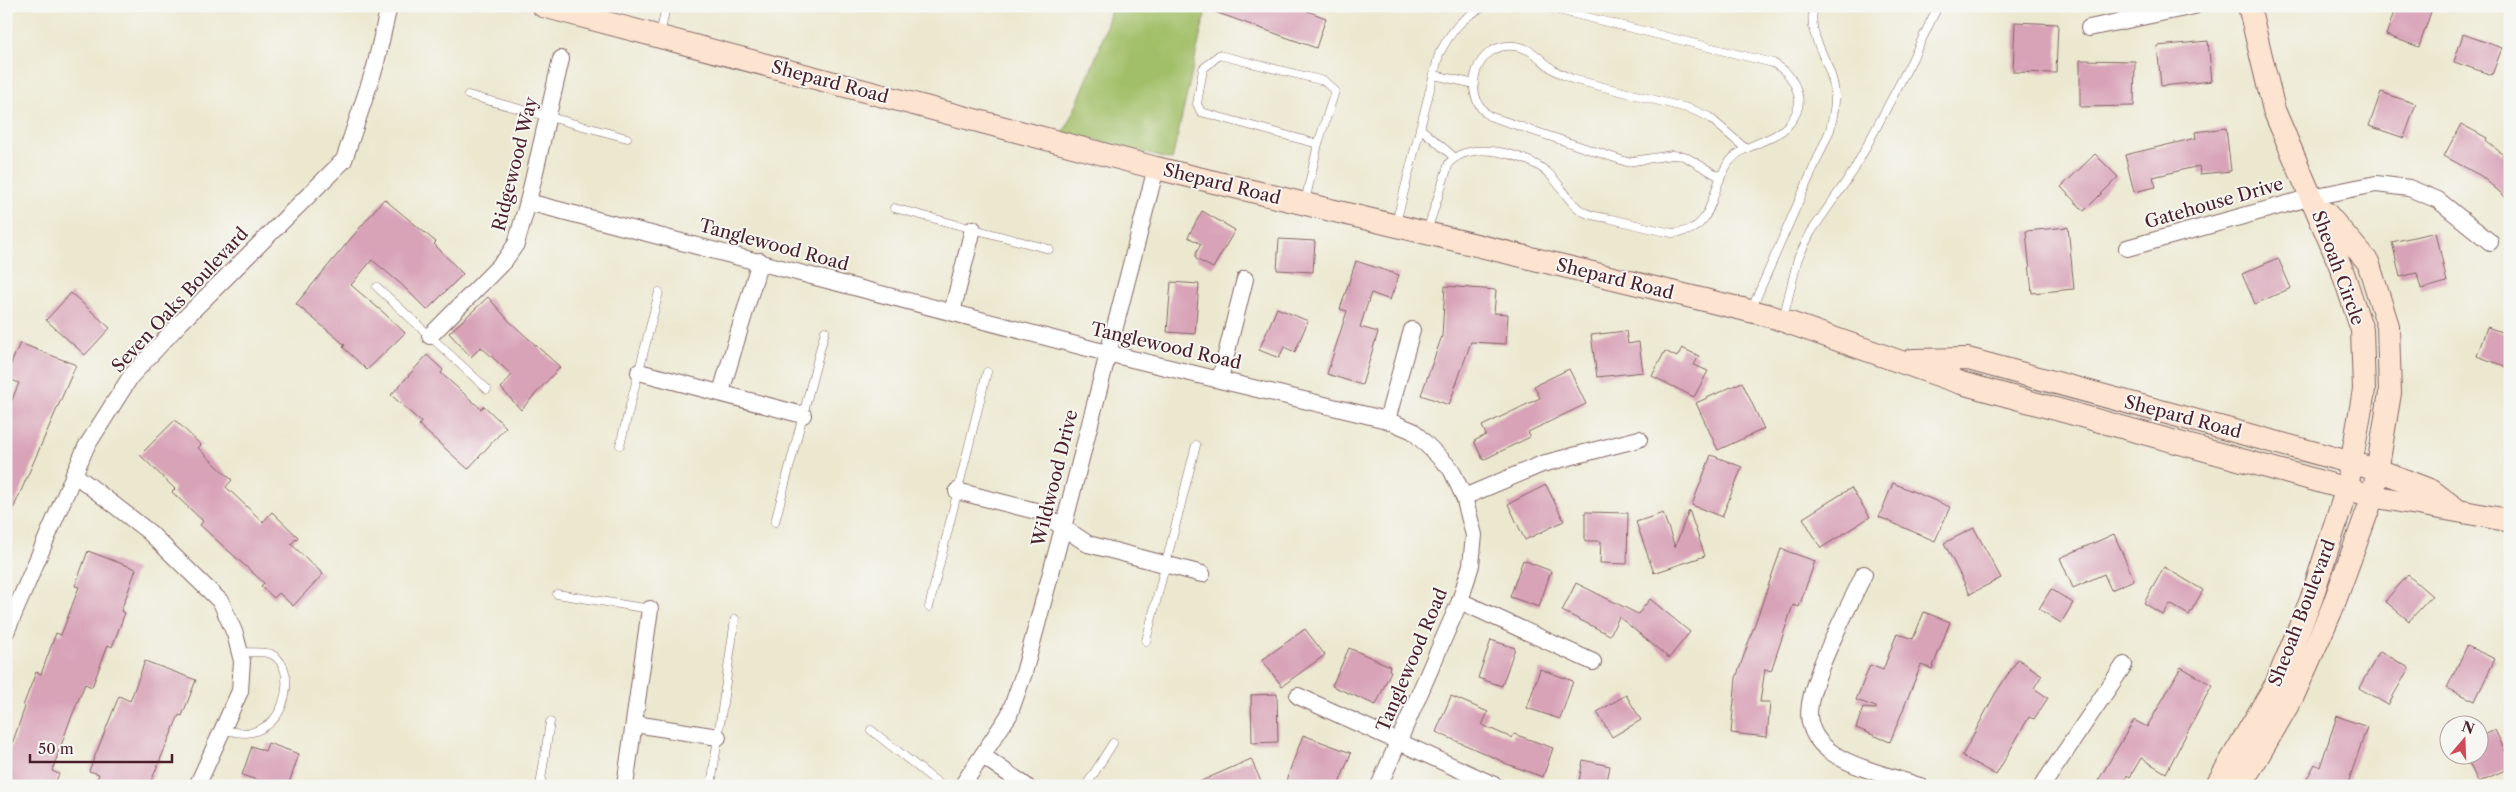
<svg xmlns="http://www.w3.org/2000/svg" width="2516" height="792" viewBox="0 0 2516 792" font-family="'Libre Caslon Text',serif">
<rect width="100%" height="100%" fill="#f6f6f2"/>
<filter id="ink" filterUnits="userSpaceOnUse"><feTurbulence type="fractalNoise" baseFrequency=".02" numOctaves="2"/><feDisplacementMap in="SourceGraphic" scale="10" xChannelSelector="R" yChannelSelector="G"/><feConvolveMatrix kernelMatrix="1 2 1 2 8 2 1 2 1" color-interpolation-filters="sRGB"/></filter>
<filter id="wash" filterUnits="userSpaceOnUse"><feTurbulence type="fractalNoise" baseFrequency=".0096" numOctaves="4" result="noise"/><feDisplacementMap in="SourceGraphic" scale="20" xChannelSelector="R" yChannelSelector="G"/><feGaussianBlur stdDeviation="1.12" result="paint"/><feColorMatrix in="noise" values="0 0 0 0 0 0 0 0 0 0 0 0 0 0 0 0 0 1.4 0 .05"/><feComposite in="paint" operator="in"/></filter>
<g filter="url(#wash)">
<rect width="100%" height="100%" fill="#ece8d0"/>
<path fill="#a1bf67" stroke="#766f49" d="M1112,6H1207L1172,160L1063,132L1069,123L1100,47Z"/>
<g id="blocks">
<g fill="#d8a2b7">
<path d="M1204,6H1294L1326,18L1316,48L1204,8Z"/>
<path d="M2396,6H2433L2419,47L2386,35Z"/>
<path d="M2015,22L2058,24L2056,73L2013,72Z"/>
<path d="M2463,34L2502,48L2492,75L2454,62Z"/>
<path d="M2208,41L2212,81L2161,86L2157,46Z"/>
<path d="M2080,60L2135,61L2134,106L2080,107Z"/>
<path d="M2381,92L2416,104L2404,138L2369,126Z"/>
<path d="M2461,124L2487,138L2486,140L2510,161V201L2481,176L2444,156Z"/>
<path d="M2226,128L2231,171L2200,174L2199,166L2153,177L2156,187L2134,192L2125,155L2196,138L2195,132Z"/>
<path d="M2095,154L2118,177L2084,211L2061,187Z"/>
<path d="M384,199L436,242L434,244L463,274L427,310L401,284L372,260L351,285L384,313L405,333L367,370L343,347L345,345L296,304Z"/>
<path d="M1202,211L1235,230L1213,268L1196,259V253L1201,244L1188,237Z"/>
<path d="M2068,227L2074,289L2032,293L2026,231Z"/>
<path d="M2436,232L2447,282L2421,289L2417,273L2400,277L2392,242Z"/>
<path d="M1279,239L1315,241L1313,272L1277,270Z"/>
<path d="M2278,258L2291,288L2255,304L2242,274Z"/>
<path d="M1356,261L1399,275L1390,300L1371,293L1360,327L1378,332L1362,385L1327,374L1347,311L1340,309Z"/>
<path d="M1171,282L1199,284L1195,334L1167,332Z"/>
<path d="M1445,286L1496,290L1494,313L1508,314L1506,344L1471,342L1449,405L1421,395L1442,336Z"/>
<path d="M71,293L110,328L85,355L46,320Z"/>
<path d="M488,297L509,321L560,367L521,410L501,388L512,375L481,347L471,357L449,333Z"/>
<path d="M1277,308L1308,321L1295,352L1284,347L1279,358L1259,350Z"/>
<path d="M2487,327L2510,335V368L2477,356Z"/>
<path d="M1626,331L1628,344L1639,342L1643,372L1597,377L1591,335Z"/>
<path d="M20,343L76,365L7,523L6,414L19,383L6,378V375Z"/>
<path d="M1682,348L1699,356L1694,365L1708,371L1694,397L1652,376L1665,351L1677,357Z"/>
<path d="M427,355L443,370L441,373L481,409L484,406L506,427L468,469L419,425L421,422L391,395Z"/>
<path d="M1569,369L1586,404L1528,432L1530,437L1483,460L1474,441L1486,435L1482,426L1540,398L1534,386Z"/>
<path d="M1742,382L1764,429L1718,450L1696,403Z"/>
<path d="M175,420L201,445L198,448L232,480L226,487L263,522L272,512L298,537L291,544L323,574L293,606L279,593L274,598L261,586L264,583L200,525L203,521L172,492L175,489L140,455Z"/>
<path d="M1711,455L1742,467L1722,517L1692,505Z"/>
<path d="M1893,483L1950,507L1935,541L1879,517Z"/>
<path d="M1546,485L1564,521L1525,540L1508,504Z"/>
<path d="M1851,488L1870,517L1821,548L1803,518Z"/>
<path d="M1689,510L1705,556L1654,573L1636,522L1663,513L1675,547Z"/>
<path d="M1585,512L1628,513L1627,564L1600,563L1601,541H1585Z"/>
<path d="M1974,528L2001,578L1970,594L1944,543Z"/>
<path d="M2114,534L2134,580L2111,590L2104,574L2073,588L2060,558Z"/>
<path d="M1781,549L1815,561L1799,607L1793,605L1771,671L1765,669L1760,702H1770L1767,737L1731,733L1736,678Z"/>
<path d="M88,551L136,569L121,611L125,613L112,647L108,645L92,687L85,684L69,723L52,771L59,774L54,786H6V761L25,707L23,706L36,672L41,674L56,633L61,635L79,587L75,586Z"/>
<path d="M1523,560L1551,571L1539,607L1510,597Z"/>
<path d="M2164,567L2203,590L2189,615L2170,604L2163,615L2144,603Z"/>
<path d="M2408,575L2432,596L2409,621L2385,601Z"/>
<path d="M1576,583L1638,614L1650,599L1690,632L1669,658L1619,617L1610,635L1562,611Z"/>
<path d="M2051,589L2073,603L2061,623L2039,609Z"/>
<path d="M1924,612L1950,622L1932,669L1921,665L1890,742L1856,728L1863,708L1876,709V707L1856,700L1870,665L1883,670L1897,633L1913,639Z"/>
<path d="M1305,629L1325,655L1282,686L1262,660Z"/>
<path d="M1491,640L1515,648L1502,686L1478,678Z"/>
<path d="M2467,646L2495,659L2475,701L2447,688Z"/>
<path d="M1349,648L1390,666L1389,670L1391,671L1376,705L1332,686Z"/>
<path d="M2380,651L2409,668L2388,705L2359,688Z"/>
<path d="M2018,659L2042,675L2034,688L2048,698L2034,719L2029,717L1996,775L1962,756L1995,694Z"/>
<path d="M145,661L196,680L182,716L179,715L149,786H95L99,774L89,771L119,696L130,701Z"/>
<path d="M2181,667L2212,685L2166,773L2141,758L2130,777L2127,775L2123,786H2095L2134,720L2147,727Z"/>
<path d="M1540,669L1573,681L1560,719L1527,708Z"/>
<path d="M1277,694L1278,742L1252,743L1251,695Z"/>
<path d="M1626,695L1641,720L1612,737L1597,712Z"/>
<path d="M1451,696L1488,712L1482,725L1512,738L1514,734L1553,748L1543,777L1504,763V762L1436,732Z"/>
<path d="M2337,716L2367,727L2347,786H2303L2315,764L2320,767Z"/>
<path d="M2495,730L2510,761V768L2478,782L2465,754H2478V738Z"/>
<path d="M1303,735L1351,753L1338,786H1284Z"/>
<path d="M268,743L299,754L288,786H274L242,775L252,746L265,751Z"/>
<path d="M1251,759L1263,786H1190Z"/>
<path d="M1583,760L1610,766L1606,786H1578Z"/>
</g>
</g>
</g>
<g filter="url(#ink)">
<use href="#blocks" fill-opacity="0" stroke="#836565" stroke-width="1"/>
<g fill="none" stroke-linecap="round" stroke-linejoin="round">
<g stroke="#836565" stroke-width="9">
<g id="lane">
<path d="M660,36L666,6"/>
<path d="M1434,75L1475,84"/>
<path d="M468,95L627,138"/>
<path d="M1420,128L1454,157"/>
<path d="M1720,177L1684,156L1672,155L1627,162L1489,116C1459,93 1477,41 1515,46C1533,48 1541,61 1554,70C1560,74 1566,76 1572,79L1691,109L1709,117L1746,149"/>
<path d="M1305,202L1318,144L1335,91L1324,81L1219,55L1203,69L1197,104L1201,112L1318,144"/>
<path d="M894,208L1049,249"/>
<path d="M1396,223L1439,54C1452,30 1461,18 1485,6"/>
<path d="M1427,231L1449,163C1469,139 1526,154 1547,172C1561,183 1569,206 1586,213C1594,217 1604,217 1612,219C1632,224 1652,229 1672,233C1716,232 1708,194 1727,165C1743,140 1778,145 1794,117C1798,111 1800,102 1798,95C1794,79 1787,71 1773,63L1542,6"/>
<path d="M377,287L487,389"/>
<path d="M1752,308L1830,130C1833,116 1837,101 1834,87C1830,59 1806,37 1814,6"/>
<path d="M1783,319L1798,258L1811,232L1854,170L1911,62L1938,6"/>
<path d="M620,445L659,292"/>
<path d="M775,522L825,331"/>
<path d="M557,594L650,609"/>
<path d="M929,607L987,372"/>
<path d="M1146,641L1196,445"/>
<path d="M222,730C232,731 243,735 253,732C260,730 269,725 273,720C288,705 294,665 271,654C263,651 249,653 240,652"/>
<path d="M871,730L942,786"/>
<path d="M540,786L550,722"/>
<path d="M711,786L735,619"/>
<path d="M1086,786L1113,743"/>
</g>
</g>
<g stroke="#836565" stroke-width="18">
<g id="street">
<path d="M2089,28L2194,6"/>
<path d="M528,202L1107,353L1387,420L1413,431L1451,469L1464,497L1474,535L1471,565L1460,601L1379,786"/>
<path d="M2127,248L2312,197L2376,184L2409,188L2438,200L2490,242"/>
<path d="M952,312L973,229"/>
<path d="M430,336L505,260L516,244L528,202L561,59"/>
<path d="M639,372L803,415"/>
<path d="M1220,379L1245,279"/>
<path d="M721,392L760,261"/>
<path d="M1387,420L1412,330"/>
<path d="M74,474L149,532L221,602L235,634L242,661L240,691L197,786"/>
<path d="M957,491L1040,512L1088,544L1202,574"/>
<path d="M1464,497L1542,464L1639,439"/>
<path d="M1864,574C1850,606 1802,690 1810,722C1813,736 1823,747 1834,754C1854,768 1896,778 1920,786"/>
<path d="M1460,601L1593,662"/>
<path d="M6,632L86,447L131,376L181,322L344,160L375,67L389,6"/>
<path d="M1298,696L1496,786"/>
<path d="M635,724L718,737"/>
<path d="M983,756L1026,786"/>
<path d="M625,786L650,609"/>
<path d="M962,786L1009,715L1024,673L1063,528L1156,168"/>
<path d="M2042,786L2124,665"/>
</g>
</g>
<g stroke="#836565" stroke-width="24">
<g id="secondary">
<path d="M543,6L1156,168L1767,315L1961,383L2373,496C2419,505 2464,511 2510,521"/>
<path d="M1913,360L1968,359L2378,470L2432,491L2456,509"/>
<path d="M2216,786L2276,684L2311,600L2347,488L2364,390L2362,330L2342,270L2274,110L2249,6"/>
<path d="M2239,786L2254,763L2293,696L2332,609L2373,496L2390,393L2388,326L2368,262L2326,213"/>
</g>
</g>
<use href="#lane" stroke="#fff" stroke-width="8"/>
<use href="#street" stroke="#fff" stroke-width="16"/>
<use href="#secondary" stroke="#fde4d1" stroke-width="22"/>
</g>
</g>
<g text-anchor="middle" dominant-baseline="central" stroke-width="4" stroke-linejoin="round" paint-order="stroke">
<g font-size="18" fill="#4a1f2b" stroke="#f6f6f2">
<text transform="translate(830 82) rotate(15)">Shepard Road</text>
<text transform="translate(515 164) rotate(-76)">Ridgewood Way</text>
<text transform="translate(1222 184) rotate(14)">Shepard Road</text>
<text transform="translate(2214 203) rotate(-16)">Gatehouse Drive</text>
<text transform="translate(774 245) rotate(15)">Tanglewood Road</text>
<text transform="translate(2338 268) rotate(70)">Sheoah Circle</text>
<text transform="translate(1615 279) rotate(14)">Shepard Road</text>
<text transform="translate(180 300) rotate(-47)">Seven Oaks Boulevard</text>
<text transform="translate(1166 346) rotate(13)">Tanglewood Road</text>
<text transform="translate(2183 417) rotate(15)">Shepard Road</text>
<text transform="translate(1055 478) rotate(-76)">Wildwood Drive</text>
<text transform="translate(2302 613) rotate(-69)">Sheoah Boulevard</text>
<text transform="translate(1412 660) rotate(-67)">Tanglewood Road</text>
</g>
</g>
<rect width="2516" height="792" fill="none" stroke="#f6f6f2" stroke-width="25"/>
<g transform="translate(2464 740) rotate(19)"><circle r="24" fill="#f6f6f2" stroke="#b1a0a2"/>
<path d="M0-4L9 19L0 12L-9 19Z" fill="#d1495b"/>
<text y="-8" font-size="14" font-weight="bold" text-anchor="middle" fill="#4a1f2b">N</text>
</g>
<path d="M30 754v8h142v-8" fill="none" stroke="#4a1f2b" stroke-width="2.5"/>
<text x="38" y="754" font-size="15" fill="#4a1f2b" stroke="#f6f6f2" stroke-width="4" paint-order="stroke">50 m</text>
</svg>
